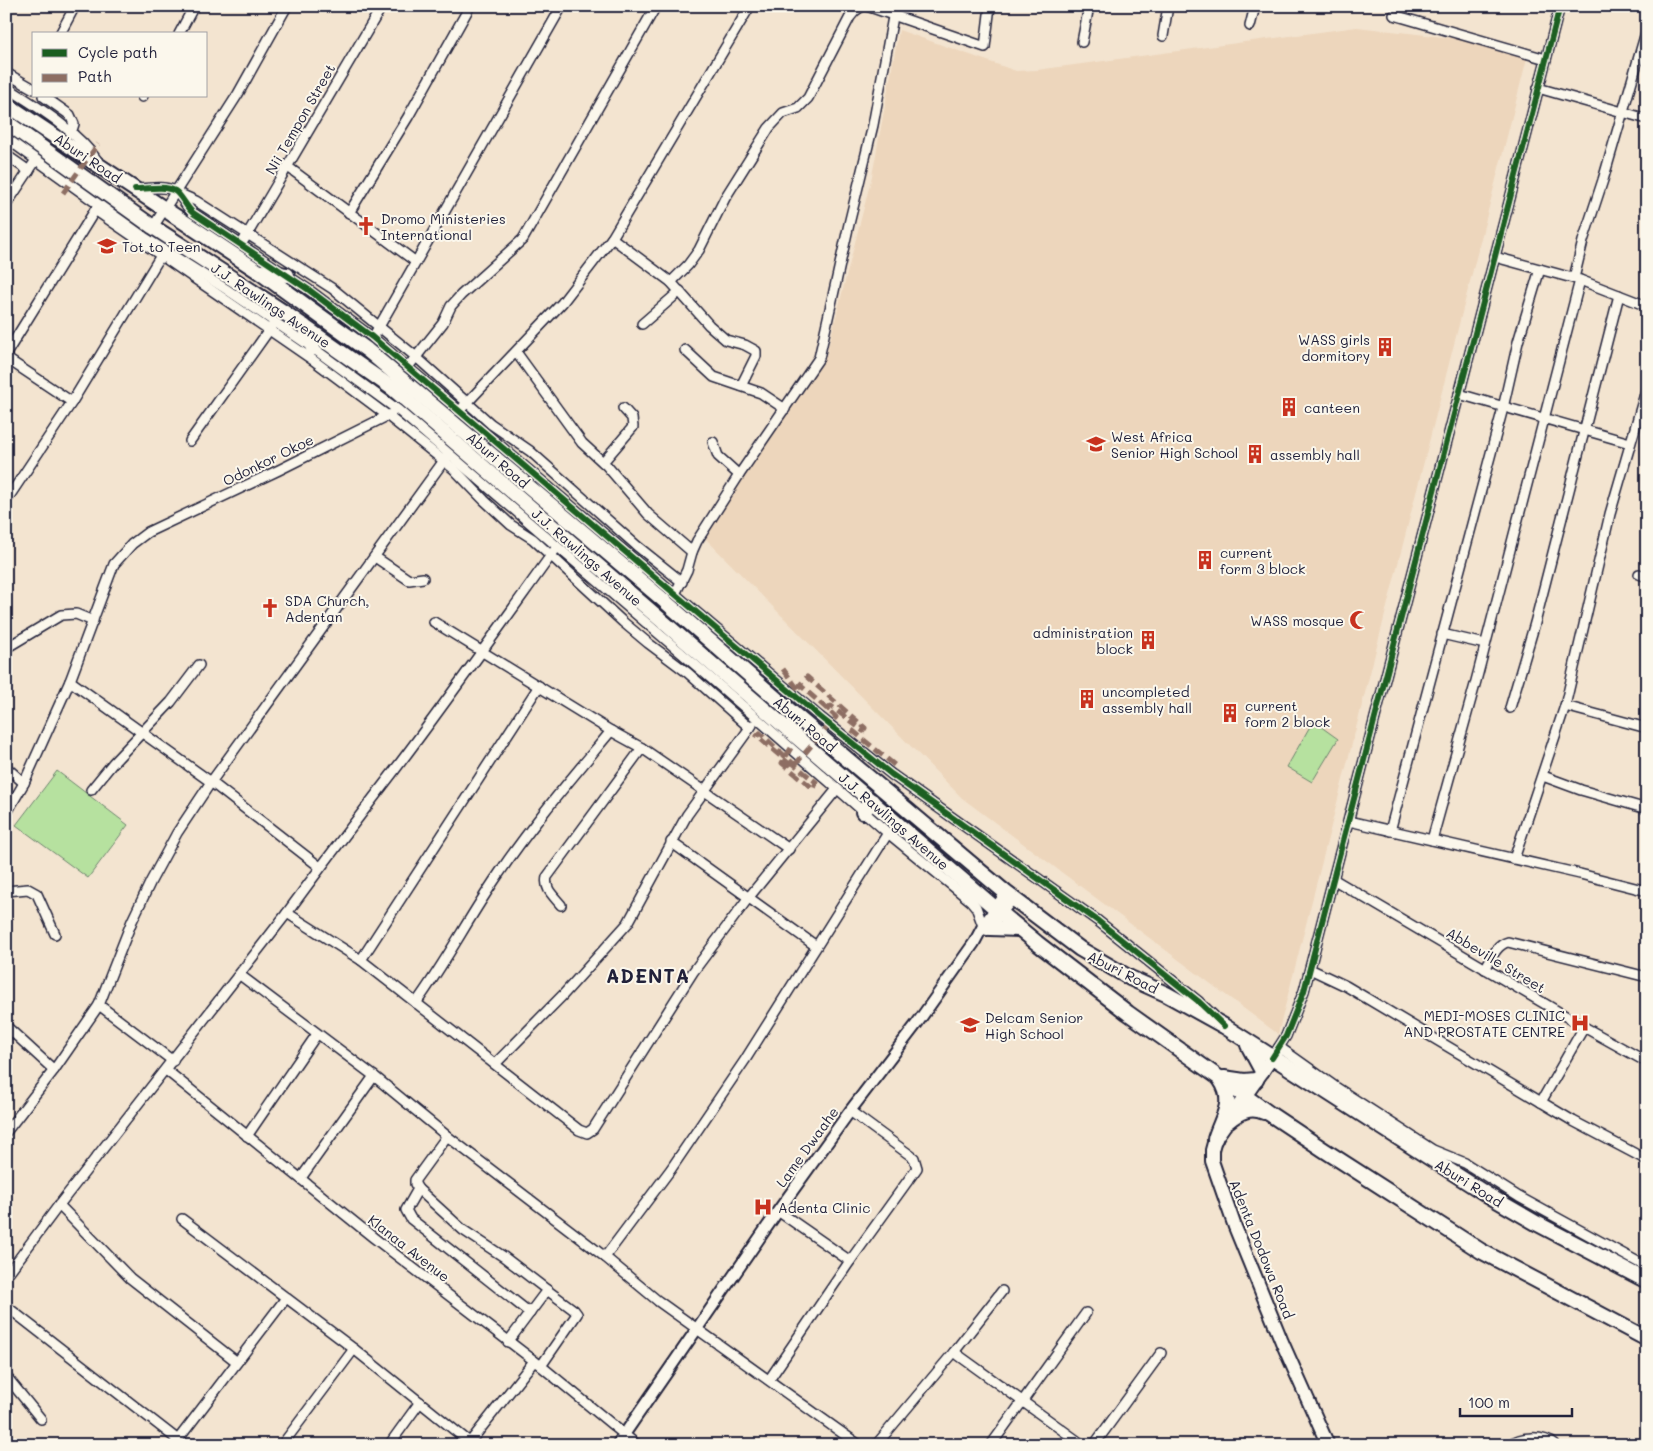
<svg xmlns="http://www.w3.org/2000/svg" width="1653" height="1451" viewBox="0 0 1653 1451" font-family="Mali,sans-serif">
<rect width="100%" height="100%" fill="#f3e4d0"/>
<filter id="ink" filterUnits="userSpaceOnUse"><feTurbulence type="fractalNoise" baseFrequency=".02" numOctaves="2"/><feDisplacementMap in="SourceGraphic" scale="10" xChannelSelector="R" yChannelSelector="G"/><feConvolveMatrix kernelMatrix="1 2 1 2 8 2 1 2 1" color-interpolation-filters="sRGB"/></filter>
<g filter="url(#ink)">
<path fill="#edd6bc" d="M1357,27L1460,39L1527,58L1278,1034L962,798L700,533L826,356L872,176L899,30L1016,71L1037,70Z"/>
<g fill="#b6e19f" stroke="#6c826d">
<path d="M1313,721L1338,739L1312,782L1287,767Z"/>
<path d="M57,771L128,825L88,878L16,825Z"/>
</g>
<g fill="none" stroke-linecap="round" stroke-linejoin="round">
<g stroke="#22223b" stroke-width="12">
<g id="minor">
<path d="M867,6L985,47L990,6"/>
<path d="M1394,15L1546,59"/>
<path d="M1250,26L1255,6"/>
<path d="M60,34L75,6"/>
<path d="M179,34L194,6"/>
<path d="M1163,36L1168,6"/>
<path d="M1082,42L1089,6"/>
<path d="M6,73L34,89"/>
<path d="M6,87C38,107 79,132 99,163"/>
<path d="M1538,88L1647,119"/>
<path d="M43,96L70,115L74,124L71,133"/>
<path d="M142,97L143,96"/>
<path d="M6,138L144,237L226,289L313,348L398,410L721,687L888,833L971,901L976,907L983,926"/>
<path d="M6,155L29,171"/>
<path d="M288,167L416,262"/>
<path d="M135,189C147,189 164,185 175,191C182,196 186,207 193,213L309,290L372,337L820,717L891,774L1098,921L1198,1001L1214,1016"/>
<path d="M178,193L196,201L333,289L415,356L491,424L530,451L637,546L682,582"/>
<path d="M6,205L36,160"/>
<path d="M95,210L313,360L388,416L454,469L484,500L511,525L533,539L623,622L648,643L688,673L750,728"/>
<path d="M349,213L408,117L470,6"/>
<path d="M153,227L238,94L287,6"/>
<path d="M612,238L671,282L709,325L726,340L745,345L756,351V356L741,386"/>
<path d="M244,240L382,6"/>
<path d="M1495,257L1580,280L1647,306"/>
<path d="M1574,278L1583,241L1603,180L1647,29"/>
<path d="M671,282L688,265L699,250L725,198L769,128L783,113L798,108L808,98L850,17L855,11L862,6"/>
<path d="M642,324L680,291"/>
<path d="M376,332L562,6"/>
<path d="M685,350L714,377L761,393L785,409"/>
<path d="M516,352L582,443L607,466L648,514L692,552"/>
<path d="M6,354L97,207"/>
<path d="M6,358L72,402"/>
<path d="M408,367L443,323L451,306L461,295L523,239L656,6"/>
<path d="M1459,394L1630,443"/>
<path d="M463,407L562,303L612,238L750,6"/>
<path d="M190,441L272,326"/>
<path d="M713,442L718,456L739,475"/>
<path d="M603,462L633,427L632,418L623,408"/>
<path d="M6,501L72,402L163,252"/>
<path d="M375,557L409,580L423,578"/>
<path d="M1639,574L1647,577"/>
<path d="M675,594L687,570L692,552L697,541L739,475L819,358L849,224L873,125L895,6"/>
<path d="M1646,615L1647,613"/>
<path d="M434,622L611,731L642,748L789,849"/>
<path d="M1442,634L1485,644"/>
<path d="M6,648L61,615L76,614L93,621"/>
<path d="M70,681L211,782L320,867"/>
<path d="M1565,706L1647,728"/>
<path d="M1510,708L1535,623L1619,295"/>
<path d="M6,767L24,783"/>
<path d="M1543,776L1581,790L1647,809"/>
<path d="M91,790L113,763L171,702L199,665"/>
<path d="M6,814L24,783L70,681L114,564L132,544L148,532L279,470L391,414"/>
<path d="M1349,821L1580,874L1647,891"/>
<path d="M1390,831L1503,408L1518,342L1540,269"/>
<path d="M1432,840L1476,681L1580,280"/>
<path d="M671,842L816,946"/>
<path d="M1514,859L1565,706L1610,514L1647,387"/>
<path d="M1333,879L1584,1027L1647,1062"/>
<path d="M6,891L28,889L37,894L55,934"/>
<path d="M561,905C554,896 544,889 547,877L642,748"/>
<path d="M287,913L361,960L579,1130L587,1133L593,1129L693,972L749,897L837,789"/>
<path d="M361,960L539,686"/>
<path d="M1310,969L1346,986L1573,1121L1647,1160"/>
<path d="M1485,969C1491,959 1496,945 1508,942L1647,977"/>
<path d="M240,975L374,1076L447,1136L605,1257L658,1301L859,1445"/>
<path d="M416,1003C446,962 469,917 498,875C532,824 572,778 611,731"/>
<path d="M99,1005L173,1061"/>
<path d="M6,1026L54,1070"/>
<path d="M1279,1047L1334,1086L1433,1150L1465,1163L1519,1197L1647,1267"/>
<path d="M1272,1058L1286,1036L1304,991L1560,6"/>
<path d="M495,1064L562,996L628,923L687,815L752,725"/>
<path d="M166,1070L374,1238L541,1366L637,1445"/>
<path d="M1541,1102L1584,1027"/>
<path d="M6,1132L54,1070L99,1005L132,921L151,881L177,833L211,782L448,455"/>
<path d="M247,1136L317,1034"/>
<path d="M447,1136L415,1180V1184L418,1189L463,1230L504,1257L547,1290L508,1342"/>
<path d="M301,1178L374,1076"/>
<path d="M418,1189L406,1210L411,1219L530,1313"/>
<path d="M59,1205L130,1278L237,1362"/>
<path d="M778,1211L850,1261"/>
<path d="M182,1219L354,1349L473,1445"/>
<path d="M605,1257L671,1169L745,1060L888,833"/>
<path d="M6,1276L59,1205L287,913C322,865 358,818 394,771C450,697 503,622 557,547"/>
<path d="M6,1306L178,1440"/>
<path d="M954,1352L1083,1445"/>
<path d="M541,1366L577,1314L574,1310L547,1290"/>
<path d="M6,1376L41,1419"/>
<path d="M769,1380L850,1261L917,1168L914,1158L850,1111"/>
<path d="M470,1442L534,1361"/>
<path d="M174,1445L286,1298"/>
<path d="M282,1445L354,1349"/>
<path d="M389,1445L420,1402"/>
<path d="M876,1445L954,1352L1002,1291"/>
<path d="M991,1445L1086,1313"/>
<path d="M1094,1445L1161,1353"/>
<path d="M1509,1445C1521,1436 1543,1435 1555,1445"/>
</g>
</g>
<g stroke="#22223b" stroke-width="14">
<g id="tertiary">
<path d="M987,930L1013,898"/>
<path d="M617,1445L778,1211L850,1111L918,1022L974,943L983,926L1006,893"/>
</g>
</g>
<g stroke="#22223b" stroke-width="16">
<path id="primary" d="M1272,1058L1215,1139L1212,1150V1161L1235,1227L1282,1342L1328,1445"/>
</g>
<g stroke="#22223b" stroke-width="18">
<g id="trunk">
<path d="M6,104L258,271L367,350L661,598L796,716L1006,893L1080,949L1130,978L1166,994L1224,1026L1486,1194L1536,1223L1647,1281"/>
<path d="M6,122L153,227L282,311L392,388L995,908L1037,943L1128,1013L1270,1114L1324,1150L1481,1251L1647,1339"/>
<path d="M261,272L287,275"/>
<path d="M304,326L313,348"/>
<path d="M863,812L872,801"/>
<path d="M990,928L1020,929"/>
<path d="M1248,1045L1262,1071"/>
<path d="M1224,1078L1244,1081L1256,1080"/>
<path d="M1228,1121C1239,1112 1250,1106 1264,1112"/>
<path d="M1215,1139C1222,1116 1236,1102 1220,1079"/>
</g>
</g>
<use href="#minor" stroke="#fbf7ec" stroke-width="9"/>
<use href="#tertiary" stroke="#fbf7ec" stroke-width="10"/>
<use href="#primary" stroke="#fbf7ec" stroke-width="12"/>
<use href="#trunk" stroke="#fbf7ec" stroke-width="14"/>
<g stroke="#8d6e63" stroke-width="5" stroke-dasharray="10 5" stroke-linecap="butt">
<path d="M63,193L98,144"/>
<path d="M783,669L800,692"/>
<path d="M852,730L898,768"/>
<path d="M791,748L782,763L814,789L816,782C796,767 778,750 760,733L757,736L793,767L836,717L800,685L807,677L865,728L863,731L831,706L820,717"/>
</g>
<g stroke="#fbf7ec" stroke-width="9">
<g id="cycleway">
<path d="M135,189C146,189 164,185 175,191C182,196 186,207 193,213L309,290L372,337L820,717L891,774L1098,921L1198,1001L1224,1026"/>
<path d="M1272,1058L1286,1036L1304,991L1560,6"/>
</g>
</g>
<use href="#cycleway" stroke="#1b5e20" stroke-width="6"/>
</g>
</g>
<defs>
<g id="church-bare" transform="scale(1.5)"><path d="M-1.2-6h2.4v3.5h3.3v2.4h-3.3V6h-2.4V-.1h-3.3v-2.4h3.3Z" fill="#c8321e" stroke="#fbf7ec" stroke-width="2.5" paint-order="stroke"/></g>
<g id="school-bare" transform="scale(1.5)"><path d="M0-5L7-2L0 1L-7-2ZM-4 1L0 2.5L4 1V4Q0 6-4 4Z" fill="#c8321e" stroke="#fbf7ec" stroke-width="2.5" paint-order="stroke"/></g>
<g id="building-bare" transform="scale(1.5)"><path d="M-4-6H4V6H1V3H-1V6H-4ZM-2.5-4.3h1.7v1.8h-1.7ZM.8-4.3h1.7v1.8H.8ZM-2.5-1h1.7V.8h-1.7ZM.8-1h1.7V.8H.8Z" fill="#c8321e" stroke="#fbf7ec" stroke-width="2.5" paint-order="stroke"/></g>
<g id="mosque-bare" transform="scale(1.5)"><path d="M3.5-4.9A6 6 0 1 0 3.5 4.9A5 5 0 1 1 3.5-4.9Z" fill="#c8321e" stroke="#fbf7ec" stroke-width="2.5" paint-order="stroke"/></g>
<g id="hospital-bare" transform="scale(1.5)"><path d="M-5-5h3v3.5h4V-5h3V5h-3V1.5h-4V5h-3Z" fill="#c8321e" stroke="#fbf7ec" stroke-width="2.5" paint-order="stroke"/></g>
</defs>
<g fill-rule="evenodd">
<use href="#church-bare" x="366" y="226"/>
<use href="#school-bare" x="107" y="246"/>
<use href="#building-bare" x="1385" y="347"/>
<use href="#building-bare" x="1289" y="407"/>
<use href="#school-bare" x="1096" y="444"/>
<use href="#building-bare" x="1255" y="454"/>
<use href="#building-bare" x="1205" y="560"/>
<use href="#church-bare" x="270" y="608"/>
<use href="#mosque-bare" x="1359" y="620"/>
<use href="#building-bare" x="1148" y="640"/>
<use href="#building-bare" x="1087" y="699"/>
<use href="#building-bare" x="1230" y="713"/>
<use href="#hospital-bare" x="1580" y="1023"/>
<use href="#school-bare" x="970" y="1025"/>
<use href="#hospital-bare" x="763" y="1207"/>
</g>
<g text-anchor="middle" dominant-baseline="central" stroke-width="4" stroke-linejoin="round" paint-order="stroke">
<g font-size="14" fill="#22223b" stroke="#fbf7ec">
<text transform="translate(300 119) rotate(-60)">Nii Tempon Street</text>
<text transform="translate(88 158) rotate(34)">Aburi Road</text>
<text transform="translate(271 305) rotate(34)">J.J. Rawlings Avenue</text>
<text transform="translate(268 460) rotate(-26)">Odonkor Okoe</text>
<text transform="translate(498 460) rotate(41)">Aburi Road</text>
<text transform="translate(587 557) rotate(41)">J.J. Rawlings Avenue</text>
<text transform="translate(805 724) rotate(40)">Aburi Road</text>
<text transform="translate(894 821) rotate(41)">J.J. Rawlings Avenue</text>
<text transform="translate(1496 960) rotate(31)">Abbeville Street</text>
<text transform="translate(1123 972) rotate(27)">Aburi Road</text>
<text transform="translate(807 1147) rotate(-54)">Lame Dwaahe</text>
<text transform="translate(1469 1183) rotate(32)">Aburi Road</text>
<text transform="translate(409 1248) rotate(38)">Klanaa Avenue</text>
<text transform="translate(1262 1249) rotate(68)">Adenta Dodowa Road</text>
</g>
<g font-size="14" fill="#22223b" stroke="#fbf7ec" text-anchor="start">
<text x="381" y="218">Dromo Ministeries<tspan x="381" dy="16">International</tspan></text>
<text x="122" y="246">Tot to Teen</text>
<text x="1370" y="339" text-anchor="end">WASS girls<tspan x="1370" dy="16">dormitory</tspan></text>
<text x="1304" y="407">canteen</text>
<text x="1111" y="436">West Africa<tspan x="1111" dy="16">Senior High School</tspan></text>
<text x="1270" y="454">assembly hall</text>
<text x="1220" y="552">current<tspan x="1220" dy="16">form 3 block</tspan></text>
<text x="285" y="600">SDA Church,<tspan x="285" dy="16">Adentan</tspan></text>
<text x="1344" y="620" text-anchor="end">WASS mosque</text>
<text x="1133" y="632" text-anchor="end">administration<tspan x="1133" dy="16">block</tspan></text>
<text x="1102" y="691">uncompleted<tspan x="1102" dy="16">assembly hall</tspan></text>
<text x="1245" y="705">current<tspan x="1245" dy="16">form 2 block</tspan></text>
<text x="1565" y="1015" text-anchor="end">MEDI-MOSES CLINIC<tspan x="1565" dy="16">AND PROSTATE CENTRE</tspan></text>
<text x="985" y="1017">Delcam Senior<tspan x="985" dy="16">High School</tspan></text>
<text x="778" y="1207">Adenta Clinic</text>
</g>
<g font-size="19" font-weight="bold" letter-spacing="1" fill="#22223b" stroke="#fbf7ec">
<text x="648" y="975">ADENTA</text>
</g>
</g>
<rect width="1653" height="1451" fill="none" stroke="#fbf7ec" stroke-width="25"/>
<rect x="12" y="12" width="1628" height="1426" fill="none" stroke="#22223b" stroke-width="2" filter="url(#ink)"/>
<rect x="32" y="32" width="175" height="65" fill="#fbf7ec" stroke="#a4a2a5"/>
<rect x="42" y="49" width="25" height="8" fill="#1b5e20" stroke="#a4a2a5"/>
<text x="78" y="58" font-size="15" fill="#22223b">Cycle path</text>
<rect x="42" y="74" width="25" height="8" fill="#8d6e63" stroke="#a4a2a5"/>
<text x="78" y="82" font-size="15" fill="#22223b">Path</text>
<path d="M1460 1408v8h112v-8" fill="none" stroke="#22223b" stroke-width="2.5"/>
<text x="1468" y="1408" font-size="15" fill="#22223b" stroke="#fbf7ec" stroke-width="4" paint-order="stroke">100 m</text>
</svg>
